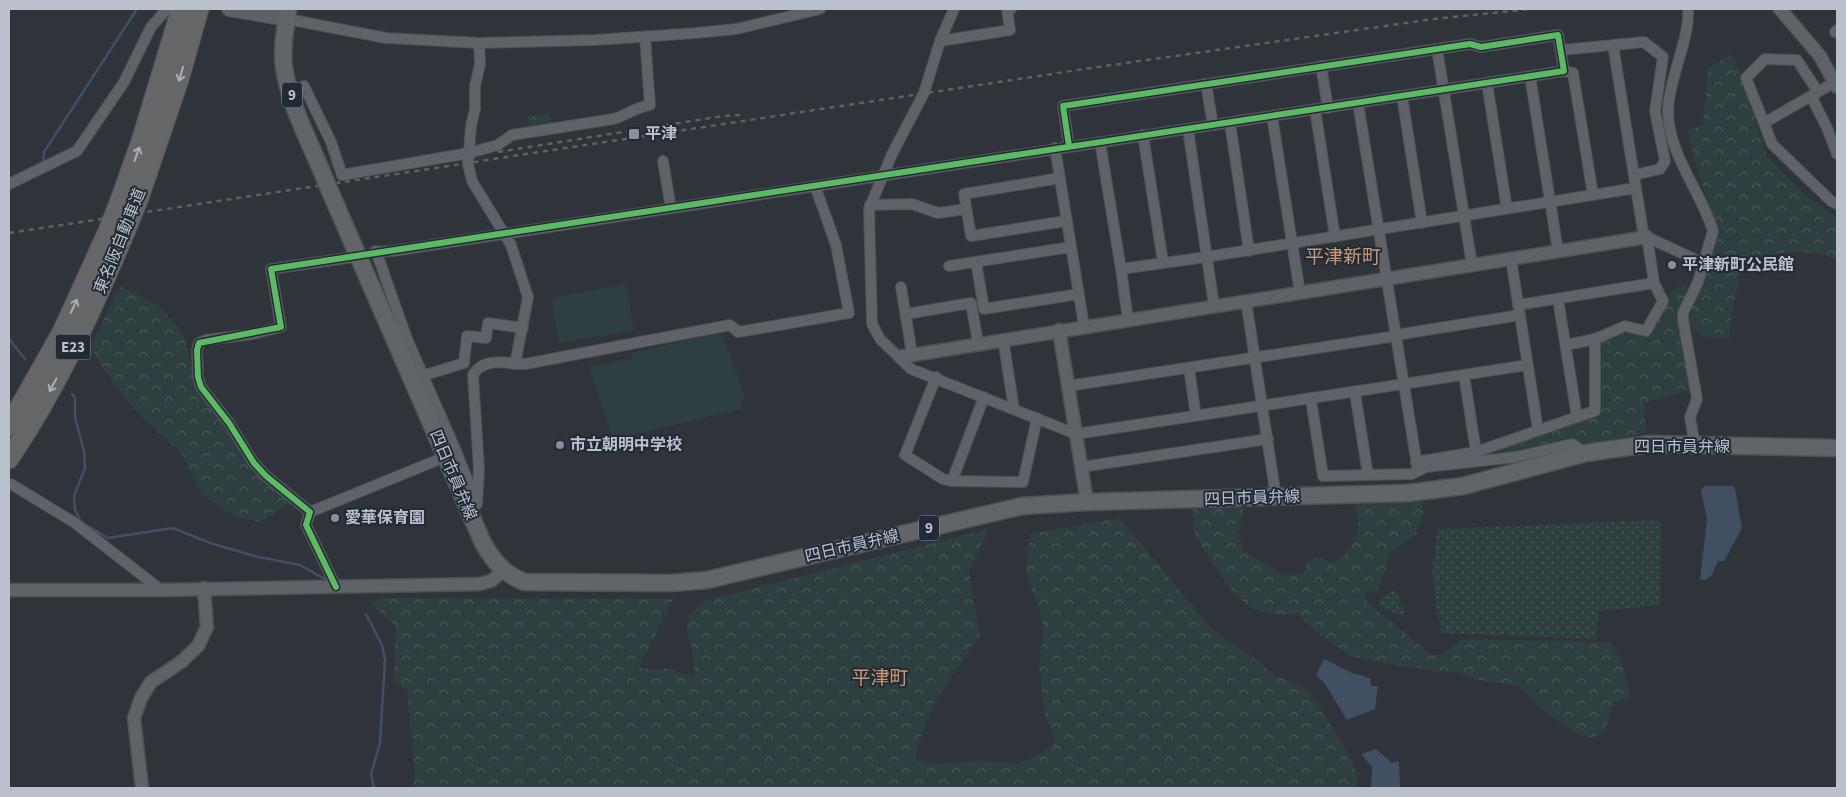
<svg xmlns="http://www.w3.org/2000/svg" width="1846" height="797" viewBox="0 0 1846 797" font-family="'Source Sans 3','Noto Sans JP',sans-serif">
<defs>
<pattern id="grass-dots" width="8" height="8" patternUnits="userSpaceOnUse" patternTransform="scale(1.25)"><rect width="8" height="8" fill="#2d3f40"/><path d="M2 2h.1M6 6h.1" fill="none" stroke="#49595a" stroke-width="1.8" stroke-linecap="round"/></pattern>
<pattern id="forest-crowns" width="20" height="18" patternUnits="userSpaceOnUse" patternTransform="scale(1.25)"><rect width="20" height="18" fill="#2d3f40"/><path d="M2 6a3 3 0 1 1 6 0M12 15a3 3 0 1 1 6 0" fill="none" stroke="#49595a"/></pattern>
</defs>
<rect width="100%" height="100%" fill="#2f343a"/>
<g fill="url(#grass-dots)">
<path d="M1661,520L1660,605L1599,611L1596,639L1442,633L1437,613L1432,569L1438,529Z"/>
<path d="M1396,590L1404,612L1401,616L1378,605L1382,597Z"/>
</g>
<g fill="url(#forest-crowns)">
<path d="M1731,54L1741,71L1767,156L1807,197L1837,217V260C1807,247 1771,251 1742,264L1730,323V339L1705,337L1688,324L1711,234L1709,208L1687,131L1703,125L1708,68Z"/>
<path d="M550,113L552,125L530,129L528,117Z"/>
<path d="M1683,284L1687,288C1672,325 1683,352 1690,390L1644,403L1646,433L1587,444L1571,438L1516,452L1494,451L1596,411L1595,340L1625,331L1647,335C1656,319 1664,290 1683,284Z"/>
<path d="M120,286L159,306L183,333L195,380L293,501L259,522L234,516L203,495L183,455L133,408L106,373L91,347Z"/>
<path d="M1423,497V517L1416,528L1417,534L1389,553L1385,573L1378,590L1365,592L1366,601L1431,655L1443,654L1462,639L1610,642L1621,660L1631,697L1613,703L1605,731L1594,738L1581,736L1548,714L1519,686L1479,680L1455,672L1435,671L1409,666L1403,667L1351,656L1316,632L1298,614C1283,616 1266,614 1252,608C1238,603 1199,547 1194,531C1192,524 1193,516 1193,508L1245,504L1239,531L1242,550L1285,576L1304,573L1308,560L1320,557C1340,574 1358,540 1359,523C1360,516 1354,507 1352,500Z"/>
<path d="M1120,518L1209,626L1261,663L1274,676L1293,682L1310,692L1350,756L1357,774V788H413L415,775L407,689L394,683L396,626L372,605L379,598L673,599L639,668L670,669L695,678L691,643L686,631L688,619L697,607L708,600L989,529L969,572L980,635L936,699L922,734L915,760L940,764L979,761L1017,763L1030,759L1053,745L1054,733L1047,722L1042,697L1039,660L1043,633L1042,619L1026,572L1030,534Z"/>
</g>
<g fill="#2d3f40">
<path d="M626,284L634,330L559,343L551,298Z"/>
<path d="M721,332L745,396L738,410L613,439L589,367L632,359V353Z"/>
</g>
<g fill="#404f62">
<path d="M1704,486H1733L1735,489L1742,528L1724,561H1718L1712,575L1705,580L1700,579L1707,519L1701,490Z"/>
<path d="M1324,659L1350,672L1370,678L1371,686H1378L1375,709L1347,720L1325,684L1316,675Z"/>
<path d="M1376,749L1392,763L1398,761L1399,763L1400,788H1371L1372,767L1361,754Z"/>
</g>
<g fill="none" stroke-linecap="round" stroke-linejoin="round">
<g stroke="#404f62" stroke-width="2.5">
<path d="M43,164L44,152L137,9"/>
<path d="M9,339L25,359"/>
<path d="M72,394L75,398V418L84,451L85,468L74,496L75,510L81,522L108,538L173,528L210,543L258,557L300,565L325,579"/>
<path d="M366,614L382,645L385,660L380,743L371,774L374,788"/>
</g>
<g stroke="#4c5055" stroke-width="12">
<g id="minor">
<path d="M954,9L940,41L924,93L892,154L869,209L872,324L880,339L911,369L1076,434L1528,365"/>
<path d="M1688,9C1690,39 1669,78 1668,110C1668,155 1700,189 1713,231L1698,282L1683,313V320L1697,399L1690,417L1695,446"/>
<path d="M287,19L386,38L479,43L595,40L696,33L736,29L820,9"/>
<path d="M1837,30L1835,32L1837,33"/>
<path d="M940,41L1010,30L1007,9H1011"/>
<path d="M1613,45L1644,238"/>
<path d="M1437,49L1472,265"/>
<path d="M1561,50L1644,42L1663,57L1655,111L1665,161L1660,169L1634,175"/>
<path d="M1321,66L1328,108"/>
<path d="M1564,71L1573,73L1593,195"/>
<path d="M1530,76L1558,251"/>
<path d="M1837,81L1764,123L1772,144L1831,201L1837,204"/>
<path d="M1487,83L1507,209"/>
<path d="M1206,84L1213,125"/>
<path d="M304,86L331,142L342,175L469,153L498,145L512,135L613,119C628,115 633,108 650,105L645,37"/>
<path d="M1402,96L1422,223"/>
<path d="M1811,96L1827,128L1837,154"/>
<path d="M1358,103L1418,471L1426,467L1516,457L1572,444L1586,453"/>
<path d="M1315,109L1335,237"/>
<path d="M1272,116L1300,293"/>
<path d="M1230,123L1249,251"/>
<path d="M1764,123L1746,78L1765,59L1797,60L1818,92"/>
<path d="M1188,129L1214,306"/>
<path d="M1143,135L1163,262"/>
<path d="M1100,142L1121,269L1206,257L1636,188"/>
<path d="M1055,148L1084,326"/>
<path d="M663,161L671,208"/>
<path d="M1060,178L964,194L971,236L1066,221"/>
<path d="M9,184L77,151L124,82L151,27L167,9"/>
<path d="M870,205L912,204L938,213L966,209"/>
<path d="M1647,237L1703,263"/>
<path d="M376,251L407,339L456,451L476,501"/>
<path d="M374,252L393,251L1564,71L1558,35L1481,47L1470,44L1063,106L1069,146"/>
<path d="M1511,259L1538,430"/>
<path d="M976,262L984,309L1079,294"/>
<path d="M949,266L1071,247"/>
<path d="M1121,269L1128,320"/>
<path d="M901,287L912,354"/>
<path d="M1246,301L1276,497"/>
<path d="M1518,305L1654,283L1647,237"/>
<path d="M906,314L971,303L978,343"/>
<path d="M1396,335L1520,315"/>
<path d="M1003,339L1014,409"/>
<path d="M1566,345L1595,339"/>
<path d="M515,364H525L730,325L738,332L849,313L836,245L815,186"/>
<path d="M1189,368L1196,416"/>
<path d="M1464,375L1476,452"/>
<path d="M422,376L464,363L467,336L486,338L488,323L523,328"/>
<path d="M936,377L905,455L943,479L952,481L1023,482L1037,418"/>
<path d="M1068,386L1396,336"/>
<path d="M1355,393L1368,475L1412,474L1418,471"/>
<path d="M1311,400L1323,476L1368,475"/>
<path d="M1577,417L1595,411V339L1625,326L1646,331L1663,301L1654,283"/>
<path d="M1416,462L1476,452L1577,417L1558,299"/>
<path d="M1081,467L1268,439"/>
<path d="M952,481L984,397"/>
<path d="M11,484L75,523L161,590"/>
<path d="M310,512L435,461"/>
<path d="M470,512L477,504L479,470L473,375C481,360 500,361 515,364L528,297L511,245L472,181L468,164L471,126L475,109V86L480,64L479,43"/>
<path d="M336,587L306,525L310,512L266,476L254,463L229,423L201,387L198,377L197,350L199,343L206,340L253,334L281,327L271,269L354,257"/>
</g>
</g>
<g stroke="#4c5055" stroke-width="15">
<g id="tertiary">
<path d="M1780,9L1820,56L1837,87"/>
<path d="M1059,330L1087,502"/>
<path d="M900,357L1647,237"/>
<path d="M9,590H161L479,584L491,581L503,571"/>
<path d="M142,788L134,718L141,698L151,682L181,662L198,646L207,627L204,588"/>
</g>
</g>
<g stroke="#4c5055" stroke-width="16">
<path id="secondary" d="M229,9L287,19"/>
</g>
<g stroke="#4c5157" stroke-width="19">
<g id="primary">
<path d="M288,9C286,28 281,47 284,67C289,104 310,142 324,177"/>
<path d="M329,189L483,543C494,562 503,573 524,582L671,583L707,580L1022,506L1087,502L1408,493L1463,486L1586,453L1649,444L1837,448"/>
</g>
</g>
<g stroke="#4b5056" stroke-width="21">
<g id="motorway">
<path d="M139,198L179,80L199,9"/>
<path d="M120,200L141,141L181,9"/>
<path d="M9,426L62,332L107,233"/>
<path d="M9,459C57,388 93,309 126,230"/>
</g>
</g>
<use href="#minor" stroke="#5f6268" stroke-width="10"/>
<use href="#tertiary" stroke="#5f6268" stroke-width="12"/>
<use href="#secondary" stroke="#5d6167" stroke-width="14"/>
<use href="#primary" stroke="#61656a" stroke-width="16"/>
<use href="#motorway" stroke="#646668" stroke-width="19"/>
<g stroke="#5d6166" stroke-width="2.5" stroke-dasharray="5 5" stroke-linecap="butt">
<path d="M498,152L723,116L742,115"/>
<path d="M9,233L1084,69L1434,19L1531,9"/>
</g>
<g stroke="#4c5157" stroke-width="19" stroke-linecap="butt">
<path id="primary-bridge" d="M324,177L329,189"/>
</g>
<g stroke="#4b5056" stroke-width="21" stroke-linecap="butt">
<g id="motorway-bridge">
<path d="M126,230L139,198"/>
<path d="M107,233L120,200"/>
</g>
</g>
<use href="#primary-bridge" stroke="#61656a" stroke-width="16"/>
<use href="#motorway-bridge" stroke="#646668" stroke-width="19"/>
<g stroke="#222b35" stroke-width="9">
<path id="cycleway" d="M336,587L306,525L310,512L266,476L254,463L229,423L201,387L198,377L197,350L199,343L281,327L271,269L1564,71L1558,35L1481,47L1470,44L1063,106L1069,146"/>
</g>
<use href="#cycleway" stroke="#5cba63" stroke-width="6"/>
</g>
<defs><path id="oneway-shaft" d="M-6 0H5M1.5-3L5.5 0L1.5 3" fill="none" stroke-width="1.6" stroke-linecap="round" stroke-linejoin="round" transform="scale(1.25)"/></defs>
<g stroke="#a9afb6">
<use href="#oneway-shaft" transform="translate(181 74) rotate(106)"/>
<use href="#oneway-shaft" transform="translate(137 154) rotate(-70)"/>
<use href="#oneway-shaft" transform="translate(74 306) rotate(-65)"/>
<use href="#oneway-shaft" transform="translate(53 385) rotate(118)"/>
</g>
<g fill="#899098" stroke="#222b35" stroke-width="2">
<rect x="628" y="128" width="12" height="12" rx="2.5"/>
<circle cx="1672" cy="265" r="5"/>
<circle cx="560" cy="445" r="5"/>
<circle cx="335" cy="518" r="5"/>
</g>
<g text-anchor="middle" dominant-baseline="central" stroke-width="4" stroke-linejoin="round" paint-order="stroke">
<g fill="#222b35" stroke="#8c949d" stroke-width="1">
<rect x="282" y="82.5" width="20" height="25" rx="4"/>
<rect x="55.5" y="334.5" width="35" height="25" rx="4"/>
<rect x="919" y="515.5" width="20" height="25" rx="4"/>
</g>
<g font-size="15" font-weight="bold" fill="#bac1ca">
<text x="292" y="95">9</text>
<text x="73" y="347">E23</text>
<text x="929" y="528">9</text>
</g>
<g font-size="16" font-weight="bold" fill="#bac1ca" stroke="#222b35" text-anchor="start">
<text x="645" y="134">平津</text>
<text x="1682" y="265">平津新町公民館</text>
<text x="570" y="445">市立朝明中学校</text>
<text x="345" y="518">愛華保育園</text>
</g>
<g font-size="16" fill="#bac1ca" stroke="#222b35">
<text transform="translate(120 241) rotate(-68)">東名阪自動車道</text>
<text x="1682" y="447">四日市員弁線</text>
<text transform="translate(453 475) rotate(67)">四日市員弁線</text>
<text transform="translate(1252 498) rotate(-2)">四日市員弁線</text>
<text transform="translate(852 546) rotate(-13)">四日市員弁線</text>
</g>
<g font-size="19" fill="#ca9775" stroke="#222b35">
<text x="1343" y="257">平津新町</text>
<text x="880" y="678">平津町</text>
</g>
</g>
<rect width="1846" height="797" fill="none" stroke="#bac1ca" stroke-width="20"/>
</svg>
